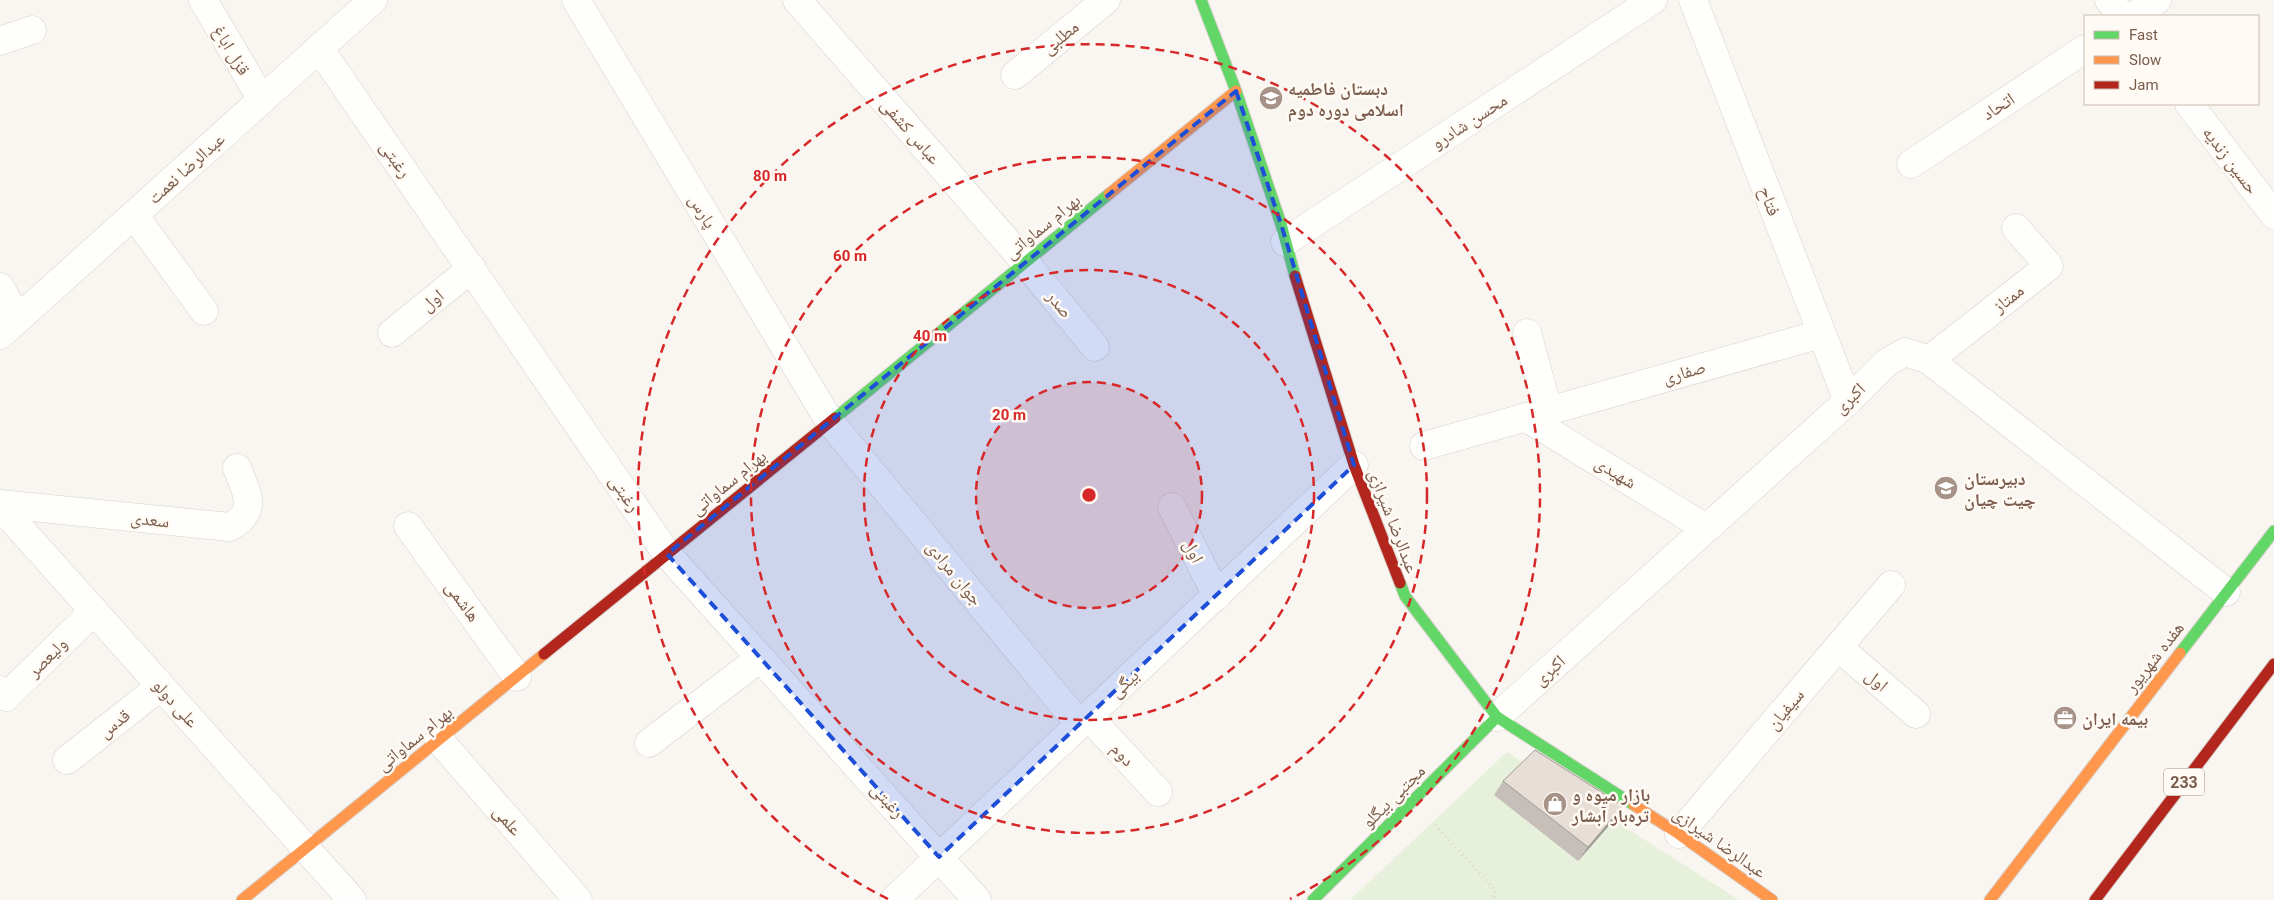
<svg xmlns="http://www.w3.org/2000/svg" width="2274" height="900" viewBox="0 0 2274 900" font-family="Roboto,'Noto Naskh Arabic',sans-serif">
<rect width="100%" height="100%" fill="#f9f5f0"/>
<path fill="#e7f0db" d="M1507,752L1739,900H1350Z"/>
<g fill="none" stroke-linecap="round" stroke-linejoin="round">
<g stroke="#d7d1cb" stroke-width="29">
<g id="street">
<path d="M203,0L262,100"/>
<path d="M576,0L830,422L1080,725"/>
<path d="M797,0L1025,262L1095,347"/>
<path d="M1693,0L1848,401"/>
<path d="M2109,0L2122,16"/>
<path d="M2134,16L2157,0"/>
<path d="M0,41L32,30"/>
<path d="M319,48L667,554L977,900"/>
<path d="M1015,75L1106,0"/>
<path d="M2189,104L2274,215"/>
<path d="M1911,164L2085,49"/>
<path d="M134,215L204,311"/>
<path d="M1285,242L1653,0"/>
<path d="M0,287L18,319L1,321"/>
<path d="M392,333L472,268"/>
<path d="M1527,333L1548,410"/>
<path d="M0,335L373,0"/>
<path d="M1929,360L2049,266L2016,228"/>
<path d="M1525,417L1706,528"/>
<path d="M1424,446L1821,334"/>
<path d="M0,504L230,527C259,510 247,494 237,468"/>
<path d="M0,506L352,900"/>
<path d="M1172,507L1217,596"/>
<path d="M408,526L517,677"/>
<path d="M1838,647L1916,714"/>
<path d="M0,690L6,697L94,611"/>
<path d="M1089,717L1158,792"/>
<path d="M1497,717L1848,401L1886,363L1905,352L1929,360L2226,592"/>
<path d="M439,740L578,900"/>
<path d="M649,743L760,658"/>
<path d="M67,760L161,686"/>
<path d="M1679,834L1891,585"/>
<path d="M894,900L1354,465"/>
</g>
</g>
<g stroke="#d9d2cb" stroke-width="13">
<g id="fast">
<path d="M1201,0L1236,91L1281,224L1295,276"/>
<path d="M835,418L1109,194"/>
<path d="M1400,583L1405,596L1497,717L1634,805"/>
<path d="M2180,653L2274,531"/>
<path d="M1313,900L1497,717"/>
</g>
</g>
<g stroke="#d9d2cb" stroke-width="13">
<g id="slow">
<path d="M1109,194L1236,91"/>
<path d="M1634,805L1679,834L1772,900"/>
<path d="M242,900L544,654"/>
<path d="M1990,900L2180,653"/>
</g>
</g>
<g stroke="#d9d2cb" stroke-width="13">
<g id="jam">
<path d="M1295,276L1354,465L1400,583"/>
<path d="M544,654L835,418"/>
<path d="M2095,900L2274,664"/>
</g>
</g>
<path stroke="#dcd5d0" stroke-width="3" stroke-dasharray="1 4" stroke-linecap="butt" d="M1435,825L1495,890L1493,900"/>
<use href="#street" stroke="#fefefd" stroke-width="28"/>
<use href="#fast" stroke="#63d668" stroke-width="11"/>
<use href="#slow" stroke="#ff974d" stroke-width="11"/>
<use href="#jam" stroke="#b3261e" stroke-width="11"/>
</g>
<path fill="#c6bfb9" d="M1503,781L1614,820L1578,861L1494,795Z"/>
<path fill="#a19b96" d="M1623,806L1614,820L1578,861L1588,847Z"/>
<path fill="#e6ded7" stroke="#a19b96" d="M1535,750L1623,806L1588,847L1503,781Z"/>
<path fill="#1d4ed8" fill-opacity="0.2" stroke="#1d4ed8" stroke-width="4" stroke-dasharray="10 6" stroke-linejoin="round" d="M1236,91L1281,224L1354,465L939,857L667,554Z"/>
<circle cx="1089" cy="495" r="113" fill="#d62828" fill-opacity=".12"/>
<g fill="none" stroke="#d62828" stroke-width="2.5" stroke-dasharray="9 6">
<circle cx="1089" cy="495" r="113"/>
<circle cx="1089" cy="495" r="225"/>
<circle cx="1089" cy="495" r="338"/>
<path d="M888 899A451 451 0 1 1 1290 899"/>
</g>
<defs>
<g id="school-disc" transform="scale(1.25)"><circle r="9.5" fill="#a69286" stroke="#fffaf3"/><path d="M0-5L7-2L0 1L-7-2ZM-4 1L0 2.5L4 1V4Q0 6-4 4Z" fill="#fff"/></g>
<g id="office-disc" transform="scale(1.25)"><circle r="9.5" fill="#a69286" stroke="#fffaf3"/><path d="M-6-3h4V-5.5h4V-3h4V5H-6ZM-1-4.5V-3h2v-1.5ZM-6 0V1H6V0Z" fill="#fff"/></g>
<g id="shop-disc" transform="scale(1.25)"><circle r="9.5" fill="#a69286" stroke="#fffaf3"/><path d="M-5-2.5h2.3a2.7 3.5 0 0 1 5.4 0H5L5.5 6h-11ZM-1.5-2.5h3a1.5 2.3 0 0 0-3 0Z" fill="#fff"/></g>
</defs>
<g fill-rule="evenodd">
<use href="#school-disc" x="1271" y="98"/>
<use href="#school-disc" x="1946" y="488"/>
<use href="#office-disc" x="2065" y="718"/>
<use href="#shop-disc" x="1555" y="804"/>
</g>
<g text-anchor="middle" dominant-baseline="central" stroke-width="5" stroke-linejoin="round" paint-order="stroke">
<rect fill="#fffaf3" stroke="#a28b7f" stroke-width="1" x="2164" y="768.5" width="40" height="27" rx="4"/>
<g font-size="16" font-weight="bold" fill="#7a5c4d">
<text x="2184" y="782">233</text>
</g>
<g font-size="18" fill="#7a5c4d" stroke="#fffaf3">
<text transform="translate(1060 37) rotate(-39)">مطلبی</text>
<text transform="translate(232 50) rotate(59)">قزل اباغ</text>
<text transform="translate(1998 106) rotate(-33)">اتحاد</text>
<text transform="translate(1469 121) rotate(-33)">محسن شادرو</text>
<text transform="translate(911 131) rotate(49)">عباس کشفی</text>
<text transform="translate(396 159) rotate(55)">رغبتی</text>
<text transform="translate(2231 160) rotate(53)">حسین زندیه</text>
<text transform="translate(186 168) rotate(-42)">عبدالرضا نعمت</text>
<text transform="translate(1770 201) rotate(69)">فتاح</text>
<text transform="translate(703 211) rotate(59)">پارس</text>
<text transform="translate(1042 226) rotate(-39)">بهرام سماواتی</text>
<text transform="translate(2008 298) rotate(-38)">ممتاز</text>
<text transform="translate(432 300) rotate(-39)">اول</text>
<text transform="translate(1060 304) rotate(51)">صدر</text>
<text transform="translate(1684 372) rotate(-16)">صفاری</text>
<text transform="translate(1849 398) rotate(-44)">اکبری</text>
<text transform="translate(1616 472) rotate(32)">شهیدی</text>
<text transform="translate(728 482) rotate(-39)">بهرام سماواتی</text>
<text transform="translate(625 493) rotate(56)">رغبتی</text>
<text transform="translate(150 519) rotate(6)">سعدی</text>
<text transform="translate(1394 521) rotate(69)">عبدالرضا شیرازی</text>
<text transform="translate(1194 551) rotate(63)">اول</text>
<text transform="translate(955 573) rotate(51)">جوان مرادی</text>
<text transform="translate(463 601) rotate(54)">هاشمی</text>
<text transform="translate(47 657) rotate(-45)">ولیعصر</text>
<text transform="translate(2154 657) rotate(-52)">هفده شهریور</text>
<text transform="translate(1549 670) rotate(-42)">اکبری</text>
<text transform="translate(1877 680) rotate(41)">اول</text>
<text transform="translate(1124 683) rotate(-43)">بیگی</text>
<text transform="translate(176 703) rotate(48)">علی دولو</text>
<text transform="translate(1785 709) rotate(-50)">سیفیان</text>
<text transform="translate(114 723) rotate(-38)">قدس</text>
<text transform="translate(414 738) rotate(-39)">بهرام سماواتی</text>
<text transform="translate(1123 754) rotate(47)">دوم</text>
<text transform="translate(1393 796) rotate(-45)">مجتبی بیگلو</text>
<text transform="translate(888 800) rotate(48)">رغبتی</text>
<text transform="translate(508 820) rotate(49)">علمی</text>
<text transform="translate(1720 842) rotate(35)">عبدالرضا شیرازی</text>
</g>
<g font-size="18" font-weight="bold" fill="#7a5c4d" stroke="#fffaf3" text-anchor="start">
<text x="1288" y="88">دبستان فاطمیه<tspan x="1288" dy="21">اسلامی دوره دوم</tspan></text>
<text x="1964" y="478">دبیرستان<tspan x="1964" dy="21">چیت چیان</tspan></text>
<text x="2082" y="718">بیمه ایران</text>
<text x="1572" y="794">بازار میوه و<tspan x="1572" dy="21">تره‌بار آبشار</tspan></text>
</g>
</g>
<circle cx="1089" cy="495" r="8" fill="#d62828" stroke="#fffaf3" stroke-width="2.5"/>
<g font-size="15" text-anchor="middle" font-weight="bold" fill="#d62828" stroke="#fffaf3" stroke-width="5" stroke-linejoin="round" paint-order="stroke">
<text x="770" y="181">80 m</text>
<text x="850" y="261">60 m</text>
<text x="930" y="341">40 m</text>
<text x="1009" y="420">20 m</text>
</g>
<rect x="2084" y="15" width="175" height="90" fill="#fffaf3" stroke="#cabbb1"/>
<rect x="2094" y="31" width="25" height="8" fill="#63d668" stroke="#cabbb1"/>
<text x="2129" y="40" font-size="15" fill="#7a5c4d">Fast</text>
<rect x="2094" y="56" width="25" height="8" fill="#ff974d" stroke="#cabbb1"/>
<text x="2129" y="65" font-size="15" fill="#7a5c4d">Slow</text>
<rect x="2094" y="81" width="25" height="8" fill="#b3261e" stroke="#cabbb1"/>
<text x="2129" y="90" font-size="15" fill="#7a5c4d">Jam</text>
</svg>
